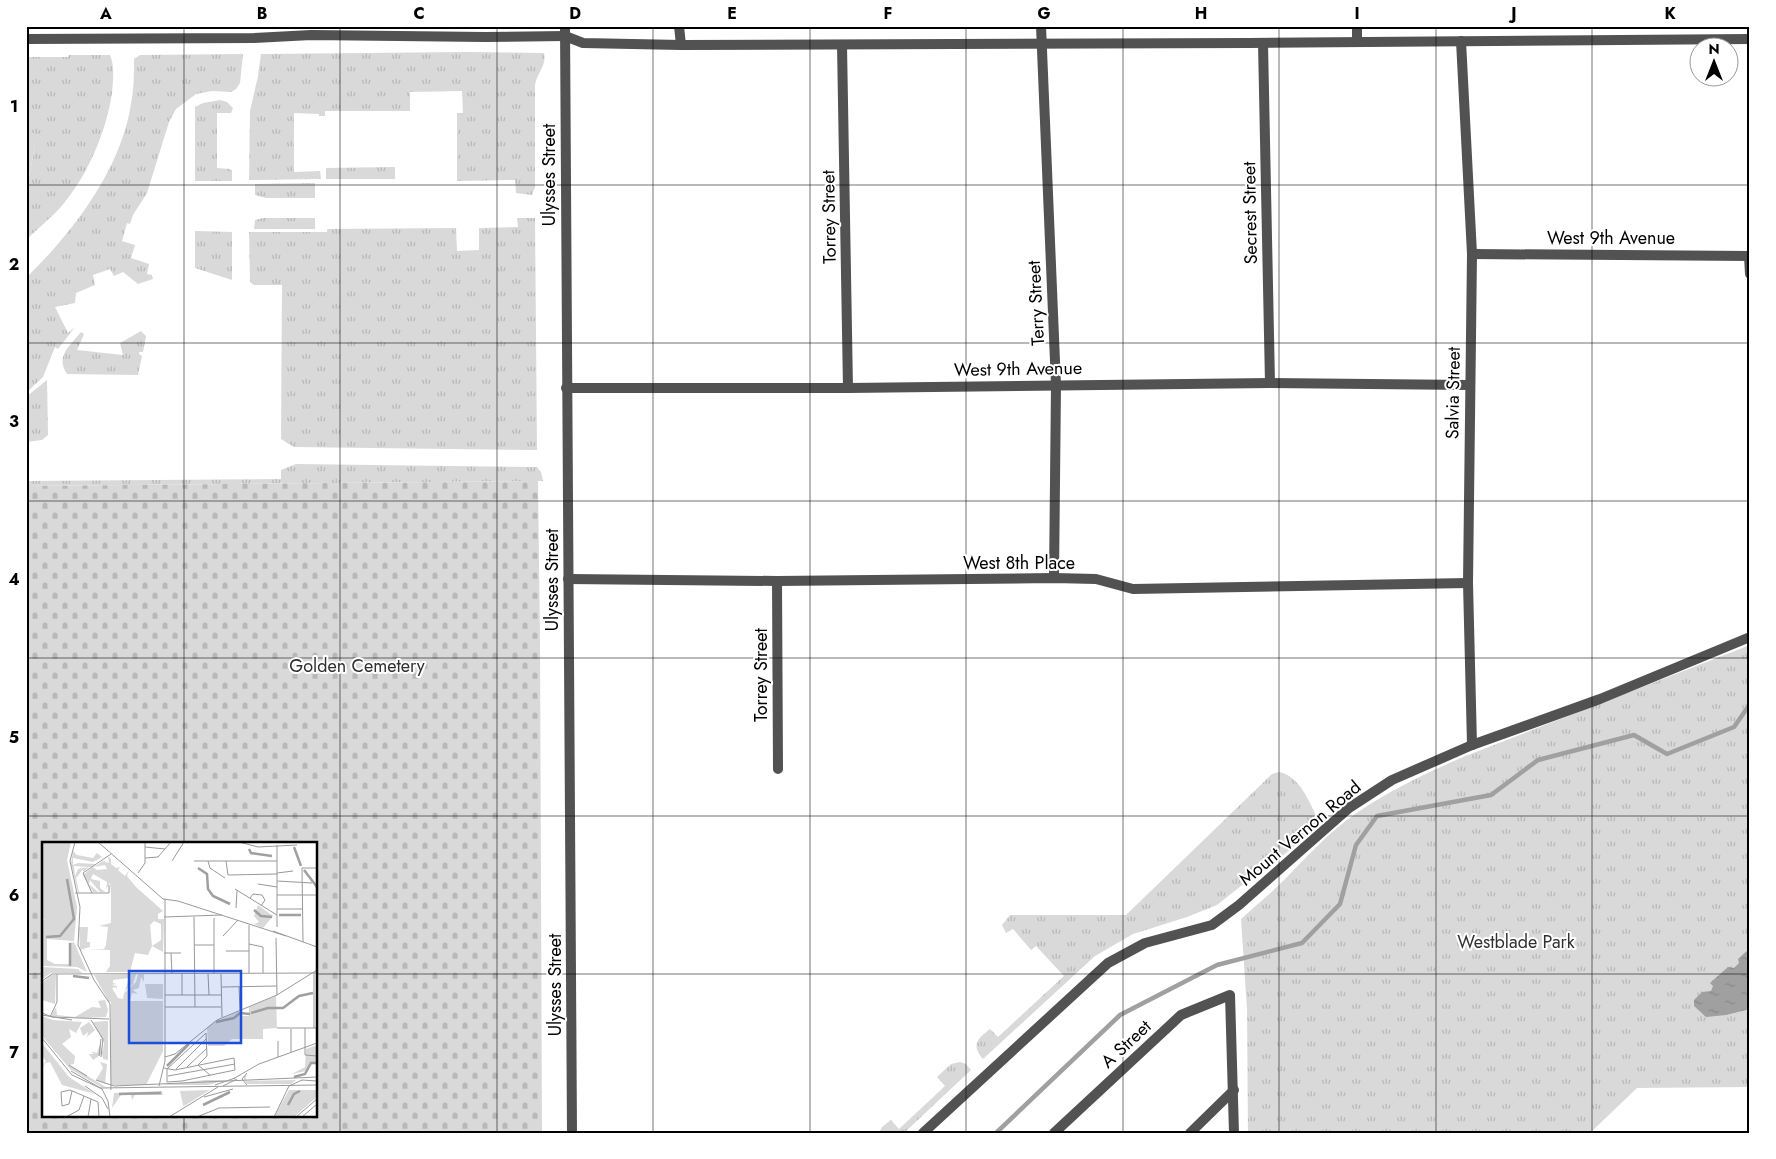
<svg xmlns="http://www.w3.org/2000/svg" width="1776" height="1159" viewBox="0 0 1776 1159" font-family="Jost,sans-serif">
<defs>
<pattern id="grass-tufts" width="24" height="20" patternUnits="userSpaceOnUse" patternTransform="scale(1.25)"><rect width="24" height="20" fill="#d9d9d9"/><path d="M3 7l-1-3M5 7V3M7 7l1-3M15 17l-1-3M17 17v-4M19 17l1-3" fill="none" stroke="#b8b8b8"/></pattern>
<pattern id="cemetery-stones" width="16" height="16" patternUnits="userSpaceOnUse" patternTransform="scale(1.25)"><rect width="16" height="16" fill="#d9d9d9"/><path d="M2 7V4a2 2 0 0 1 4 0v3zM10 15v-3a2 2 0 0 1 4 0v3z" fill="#b8b8b8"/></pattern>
<pattern id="water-ripples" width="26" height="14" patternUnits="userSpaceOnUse" patternTransform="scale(1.25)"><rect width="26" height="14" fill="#a0a0a0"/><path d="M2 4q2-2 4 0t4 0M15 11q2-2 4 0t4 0" fill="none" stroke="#888"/></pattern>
</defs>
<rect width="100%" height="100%" fill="#fff"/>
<g fill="url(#grass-tufts)">
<path d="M467,52L544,53C547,66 537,72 535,85V187L532,195L516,193L515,180L457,181V113H463L462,91L410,92V111H325V116H319V114L294,113V172L320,171L321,179L249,180L250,111L258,76L261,54Z"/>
<path d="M243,54L240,83L236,89L231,92L212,91L196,94L176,109L169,122L147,193L133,215L130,224L127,223L122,241L135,245L131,258L149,264L147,274L152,275L153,279L138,284L123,272L114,276L110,269L93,275L95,285L76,293L75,303L55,307L68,333L75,327L58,349L55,347L43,377L26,393V278C72,233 121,170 131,104C134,89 134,74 134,59L140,55Z"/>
<path d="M69,55H110C115,67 113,80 112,93C106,133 87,177 60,208C50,219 37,229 26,240V193L35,145V134L27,133L26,57H68Z"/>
<path d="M220,100L227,102L233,108L231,113H217V168L230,169L232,171V181H195V107L203,103Z"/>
<path d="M395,167V179H326V168Z"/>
<path d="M315,183V198H266L255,195V184Z"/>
<path d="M263,218H315V229H254L255,220Z"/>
<path d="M517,218H535L537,450L294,447L281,439L282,285H254L250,282L249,232H327V229L456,228L457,251L479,250V228L518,227Z"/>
<path d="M195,231L232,232V280L195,268Z"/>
<path d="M141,331L146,336L143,352H139V354L142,356L138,375L67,374C55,356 70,346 81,332L84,334L77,350L123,355L120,343Z"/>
<path d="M47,380L48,435L42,440L26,442V397Z"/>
<path d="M296,464L537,467L541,472L543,481L26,486V481L281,479V470Z"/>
<path d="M1750,645V1087L1637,1088L1590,1133H1248L1247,1009L1241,919C1255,906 1270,894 1284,880C1305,859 1326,835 1351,817C1386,792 1424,774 1463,757Z"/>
<path d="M1279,772C1300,776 1309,802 1318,819L1319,823L1316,828L1263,872L1261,870L1217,905L1187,917L1133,934L1095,956L983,1059C971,1045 977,1039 990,1029L998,1037L1064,976L1036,946L1031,950L1013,929L1006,933L1002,925L1010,915H1126L1272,774Z"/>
<path d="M960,1062L966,1064L971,1070L904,1133H879L882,1127L891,1120L899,1129L945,1086L937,1077L951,1064Z"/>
</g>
<path fill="url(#cemetery-stones)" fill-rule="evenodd" d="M538,481L540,637L542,1133H26V486ZM44,843H316V1115H44Z"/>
<path fill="#d9d9d9" d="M27,133H35V145L26,193Z"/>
<path fill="url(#water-ripples)" d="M1750,948V1009L1726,1015L1706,1017L1694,1006V1000L1702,992L1711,991L1713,986L1710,983L1728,967L1734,968L1739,963L1738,959Z"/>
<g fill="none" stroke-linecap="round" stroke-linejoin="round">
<path stroke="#a0a0a0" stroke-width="4.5" d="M996,1133L1120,1015L1217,965L1302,943L1340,904L1356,845L1377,816L1491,795L1538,760L1634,735L1667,754L1734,727L1750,704"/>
<g stroke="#525252" stroke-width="10">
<path d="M679,26L681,45"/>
<path d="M1041,26L1056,385L1054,578"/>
<path d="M1357,26V42"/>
<path d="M565,36L583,43L681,45L1250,43L1750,39"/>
<path d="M1461,41L1472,254L1468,583L1472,745"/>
<path d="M1263,43L1270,383"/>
<path d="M842,45L848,388"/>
<path d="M1472,254L1750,256"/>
<path d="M1749,256L1750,274"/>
<path d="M566,388H848L1270,383L1469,385"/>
<path d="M568,579L777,581L1054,578L1096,579L1133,589L1468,583"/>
<path d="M777,581L778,769"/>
<path d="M923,1133L1108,963L1145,943L1212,925L1239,905L1349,808L1392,780L1472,745L1600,699L1750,637"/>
<path d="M1054,1133L1181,1015L1230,995L1234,1133"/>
<path d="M1190,1133L1234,1090"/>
</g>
<g stroke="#525252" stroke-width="10">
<path d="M565,26L572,1133"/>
<path d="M26,39L254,38L311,35L485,37L565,36"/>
</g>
</g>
<path fill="none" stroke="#000" stroke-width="1" stroke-opacity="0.55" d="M184,26V843M340,26V1133M497,26V1133M653,26V1133M810,26V1133M966,26V1133M1123,26V1133M1279,26V1133M1436,26V1133M1592,26V1133M26,185H1750M26,343H1750M26,501H1750M26,658H1750M26,816H1750M26,974H44M316,974H1750M184,1115V1133"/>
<g text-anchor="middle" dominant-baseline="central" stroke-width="4" stroke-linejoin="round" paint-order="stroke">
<g font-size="18" fill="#000" stroke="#fff">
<text transform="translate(549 175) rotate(-90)">Ulysses Street</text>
<text transform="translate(1250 213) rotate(-91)">Secrest Street</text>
<text transform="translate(829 217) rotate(-91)">Torrey Street</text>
<text x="1611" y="238">West 9th Avenue</text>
<text transform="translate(1036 303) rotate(-93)">Terry Street</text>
<text transform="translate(1018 369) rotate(-1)">West 9th Avenue</text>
<text transform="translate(1453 393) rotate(-89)">Salvia Street</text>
<text x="1019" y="563">West 8th Place</text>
<text transform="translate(552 580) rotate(-90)">Ulysses Street</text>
<text transform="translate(761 675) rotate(-90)">Torrey Street</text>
<text transform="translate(1300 833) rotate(-40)">Mount Vernon Road</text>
<text transform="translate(555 985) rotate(-90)">Ulysses Street</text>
<text transform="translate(1126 1044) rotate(-43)">A Street</text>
</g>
<g font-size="18" fill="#303030" stroke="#fff">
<text x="357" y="666">Golden Cemetery</text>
<text x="1516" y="942">Westblade Park</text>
</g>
</g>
<g transform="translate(42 842)">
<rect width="275" height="275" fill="#fff"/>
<path d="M0,0H29L25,18L35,65L32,99L5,97V118L13,122H27V101L32,100L45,130L35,125L0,124V78L3,77H0ZM31,9L35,13L51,16L55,11L60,15L51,20L31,16V23L36,21L54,22L49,25L32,24L33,34L36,27L47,25L41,30V37V27L34,36L37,50H41H36L29,22ZM66,15L69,17V22L74,26L78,25L76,28L83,34L87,28L85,34L94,45L121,69L116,72V77H122L121,110L110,104L119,98V82L112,79L108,83L110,104L106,113L93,111L88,130H64L68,124V108L46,107H62L64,103L66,85L57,84L69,81V52L68,41L64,47L65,40L51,32L49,37L58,39V46L63,50H58L48,38L47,42L56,50H51L41,33L51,25L55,28L65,27L63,23L52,25L61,19L67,21ZM216,63L231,74L221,86L212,82L217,80L212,74ZM37,85H46L45,100H48V105L38,108ZM0,125L36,127L40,131H9L0,137ZM94,132L91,142L83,149L87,136L71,138V141L75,142L69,143L75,144V148L74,145L70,146L76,156L81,157L82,151L94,140L96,132H102V140L99,135L97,146L91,148L96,152L90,151L88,159H121L67,160L52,133ZM9,133H14L13,162L0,158V141ZM121,142V157L105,156L103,142ZM234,154L235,186L221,187V197H190L182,204H166L165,186L171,181L198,169L199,174H207V165ZM63,158L66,168L64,175L40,176L9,174L14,165L15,173L33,175L50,165L59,166L56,159ZM0,174L11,178L40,180L34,191L27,187L29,195L20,202L33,214L32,222L27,223L64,245H59L28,227L0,194ZM66,179V218L61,217L60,212L51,218L47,212H52L49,209L55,211L58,202L61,210L62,201L51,180ZM47,180L53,188L45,195L46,190L41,194L38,186ZM0,201L27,235L53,252L20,243L8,220L3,221L0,227V224L4,219L0,214ZM275,203V223L269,220L264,229L250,232L263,225L264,207ZM58,220L65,222L63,242L54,238L61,226ZM204,233V239L254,238L249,242H205L201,235ZM163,238H185L166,243H120ZM168,248L142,264L141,263L138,249ZM247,248H275V255L252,275H232ZM120,249L121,253H93L90,258L89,253H79L70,266L72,251Z" fill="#d9d9d9"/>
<path d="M69,159H121V209L104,243H69Z" fill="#d9d9d9"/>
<path d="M75 50a6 6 0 1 1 12 0a6 6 0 1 1-12 0ZM84,59H90V72L76,73V66ZM76,75L90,76V89L79,84ZM86,91H91L89,104L75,102L79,94ZM75,104L88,107L85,120L76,114Z" fill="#d9d9d9"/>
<path fill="none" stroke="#a0a0a0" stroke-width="2.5" d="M252,5L259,24M207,7L209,11L230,14M156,26L165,32L166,47L171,54L188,62M262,28L275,45M212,68L219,74L230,75M237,73H259M4,95L18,94L32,77L25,37M28,124V101M31,134L47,136M209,171L226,166H241L257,154L271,151M174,180L192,176L198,171L208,172M125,224L147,202M252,235L263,232L269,221H275M77,252L119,251M161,263L188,250M246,263L252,252L258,249"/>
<path fill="none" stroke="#999" stroke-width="1" d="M33,0L28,19L38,65L36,103L52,138L68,162L69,248M56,0L121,57L136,59L244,94M197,0L216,5L255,3M103,5L123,7M103,16L116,15L129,0M130,19L142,0M152,19H235M166,19L168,26L183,36M184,19L186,33L235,32M96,31L103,21V0M235,31L251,29M235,39L270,41M216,42L235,45M193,47L235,73M33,51H67V43M50,51L41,31L69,12M235,53H275M208,56L211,52L220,53L223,58L219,64M194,66L195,48M235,67H261M122,75L180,73M152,75L153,165M172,76V131M207,83V131M235,85V3M231,89L275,105M181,94L196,78M234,96L235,153M261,100L260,26H275M207,102L221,105V131M152,103H172M275,104V77M184,109H207M122,111H139M129,111L130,132M272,131V186M140,132V153M166,132L167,153M179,132L180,175M0,139L10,132L275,131M180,145L235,144M197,145L198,168M123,153H179M123,165H179M0,171L10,175L67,177M0,173L30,178M8,175L15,160V132M49,178L61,197L59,215M235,186H275M263,186V213L275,214M249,187V210M164,191L165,214L156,223L168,233M0,196L30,233L58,246L275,243M236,199V215M57,214L59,197M123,215L133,212L175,178L235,153L275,128M27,223L45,234M145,225L165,206M122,226L133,228L192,216L193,228L140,239L125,240V227M125,227L164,191M134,227L164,197M29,229L60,247L66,259L68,275M205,231L200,237L205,243M126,234L193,222M191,237L217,222L275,201M54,238L72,244L275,235M173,243L193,236M43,244L60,256L66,267M117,244L123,219V57M181,244L195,237M162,255L191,247M20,264L19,250L28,248L56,260L57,275M20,264L27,262L30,249M24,275L37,268L42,254M46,275L49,257M127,275L176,245M155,275L177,266L228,265M232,275L247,244L260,238L275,239M254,275L275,257M260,275L275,262"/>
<path fill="#1d4ed8" fill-opacity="0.15" stroke="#1d4ed8" stroke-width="2.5" d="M87,129H199V201H87Z"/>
<rect width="275" height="275" fill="none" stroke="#000" stroke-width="2.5"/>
</g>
<rect width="1776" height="1159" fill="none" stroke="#ffffff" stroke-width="55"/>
<g transform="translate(1714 62)"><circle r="24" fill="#ffffff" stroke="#999999"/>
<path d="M0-4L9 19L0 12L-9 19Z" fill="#000000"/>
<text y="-8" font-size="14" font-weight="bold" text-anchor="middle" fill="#000000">N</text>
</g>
<rect x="28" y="28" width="1720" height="1104" fill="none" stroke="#000" stroke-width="2"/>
<g font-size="16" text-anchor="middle" font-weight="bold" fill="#000">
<text x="106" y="19">A</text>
<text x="262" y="19">B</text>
<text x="419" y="19">C</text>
<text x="575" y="19">D</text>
<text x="732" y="19">E</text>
<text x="888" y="19">F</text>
<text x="1044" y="19">G</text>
<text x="1201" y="19">H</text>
<text x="1357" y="19">I</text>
<text x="1514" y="19">J</text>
<text x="1670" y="19">K</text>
<text x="14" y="112">1</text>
<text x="14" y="270">2</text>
<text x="14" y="427">3</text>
<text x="14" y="585">4</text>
<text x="14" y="743">5</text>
<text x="14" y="901">6</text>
<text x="14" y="1058">7</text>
</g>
</svg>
